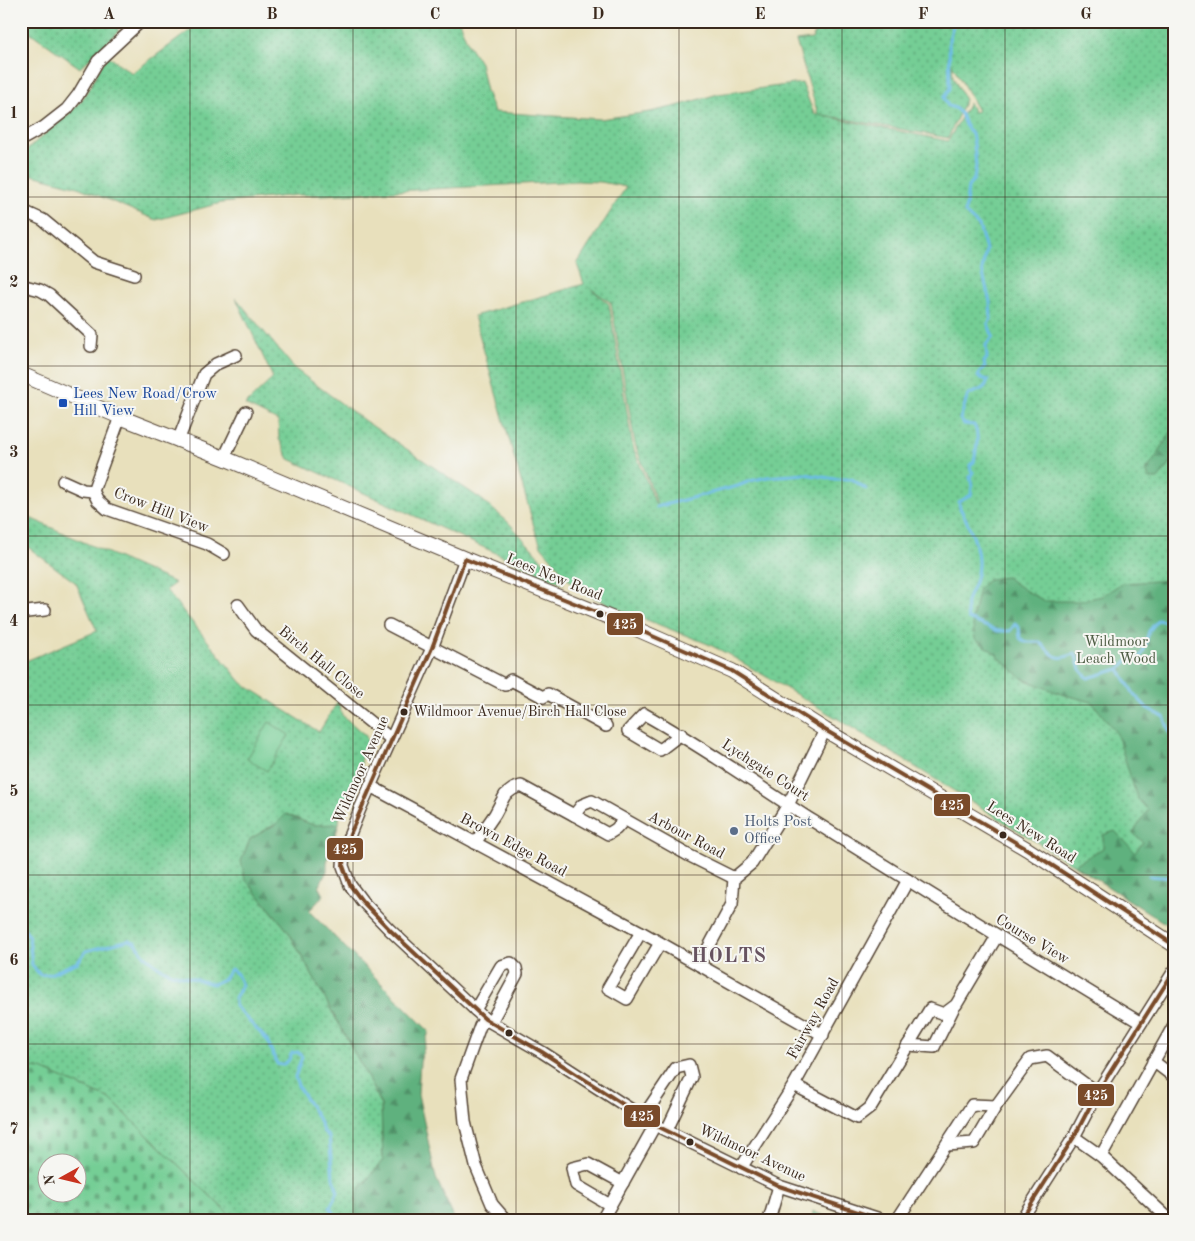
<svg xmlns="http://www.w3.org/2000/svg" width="1195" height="1241" viewBox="0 0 1195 1241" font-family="'Old Standard TT',serif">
<defs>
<pattern id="grass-dots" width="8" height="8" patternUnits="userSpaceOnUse" patternTransform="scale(1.25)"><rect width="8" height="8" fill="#74ce95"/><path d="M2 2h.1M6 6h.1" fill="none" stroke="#60a779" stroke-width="1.8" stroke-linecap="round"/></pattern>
<pattern id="forest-firs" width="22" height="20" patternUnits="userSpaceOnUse" patternTransform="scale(1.25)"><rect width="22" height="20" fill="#5fb17e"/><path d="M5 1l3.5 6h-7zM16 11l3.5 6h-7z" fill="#509067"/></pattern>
<pattern id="cemetery-stones" width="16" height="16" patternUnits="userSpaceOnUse" patternTransform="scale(1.25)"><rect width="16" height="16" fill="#74ce95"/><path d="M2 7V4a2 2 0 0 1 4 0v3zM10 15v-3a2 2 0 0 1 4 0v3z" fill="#60a779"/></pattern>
</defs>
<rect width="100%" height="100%" fill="#f6f6f2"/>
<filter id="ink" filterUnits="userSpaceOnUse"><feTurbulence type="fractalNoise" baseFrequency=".02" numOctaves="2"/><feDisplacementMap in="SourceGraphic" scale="10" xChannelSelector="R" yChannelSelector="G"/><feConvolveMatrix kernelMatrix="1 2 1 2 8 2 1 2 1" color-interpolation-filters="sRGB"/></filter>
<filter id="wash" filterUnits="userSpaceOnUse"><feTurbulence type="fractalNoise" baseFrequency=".0096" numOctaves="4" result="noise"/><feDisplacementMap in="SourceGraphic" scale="20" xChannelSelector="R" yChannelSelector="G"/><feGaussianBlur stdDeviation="1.12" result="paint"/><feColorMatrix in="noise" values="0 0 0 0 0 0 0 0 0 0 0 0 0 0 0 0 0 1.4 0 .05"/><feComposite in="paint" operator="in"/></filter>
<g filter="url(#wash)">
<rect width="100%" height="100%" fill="#e8e0bc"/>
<g fill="url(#grass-dots)" stroke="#587c5a" fill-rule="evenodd">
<path d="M21,21H113L119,31L80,68L24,28L21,31Z"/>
<path d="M203,21H459L468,44L480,63L486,91L494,112L600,119L650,112L677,106L718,94L802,83L814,114L948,141L969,103L974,112L978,111L952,64L953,77L965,100L948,138L818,114L796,41L812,39L821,21H1174V929L1140,906L838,719L726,653L708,644L611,606L576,588L541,546L535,530L474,316L584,284L577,264L626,187L601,182L577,181L323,195H297L221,203L156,220L78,187L21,172V157C38,136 63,123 80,102C92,88 97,70 108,56L132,73ZM590,288L611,303L635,444L656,501V505L633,447L609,304Z"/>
<path d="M236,298L295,369L365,421L481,499L508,522L564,584L289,459L279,439L278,421L245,405L273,378Z"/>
<path d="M21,514L175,583L166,590L242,683L319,732L338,701L342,715L366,736L369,748L361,758L362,771L350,798L340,805L339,824L312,826L286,814L276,824L250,839L245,879L288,931L364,1070L381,1106L383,1160L359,1190L356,1198V1220H235L110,1099L41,1069L21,1067V663L97,631L76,583L21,542Z"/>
<path d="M813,1211L816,1213L839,1220H812Z"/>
</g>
<g fill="url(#forest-firs)" stroke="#4d6e4e">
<path d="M1174,426V458L1158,479H1150L1146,471L1156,457Z"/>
<path d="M1006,577L1026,591L1045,601H1079L1102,596L1122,583L1174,580V929L1074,865L1103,848V835L1115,831L1135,852L1143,842L1133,833L1148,810L1137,798L1117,734L1092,702L1061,694L1023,679L992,651L975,639L972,620L979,588L989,579Z"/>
<path d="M286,814L313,825L339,824L327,862V871L319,886L324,895L309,911L429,1031L420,1062L418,1094L436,1178L455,1220H356V1198L359,1190L383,1160L381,1105L364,1070L288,931L245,879L241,861L250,839L276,824Z"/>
</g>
<path fill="url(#cemetery-stones)" stroke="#587c5a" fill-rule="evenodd" d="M21,1067L41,1069L110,1099L235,1220H21ZM48,1164H78V1194H48Z"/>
<path fill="#74ce95" stroke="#587c5a" d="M269,722L289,735L267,771L247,759Z"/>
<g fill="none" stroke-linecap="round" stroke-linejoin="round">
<g stroke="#6cbce7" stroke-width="3">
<path d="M954,21L949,40L950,88L944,98L948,106L955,108L961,114L965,125L972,134L974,144L976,166L974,179L968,187L965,213L979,226L986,250L982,270L990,302L991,319L988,324L993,337L986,345L987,358L984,362L985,367L980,372L978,377L988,380C985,391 977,390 968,395L960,419L964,424L974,425C980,435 976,451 974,462L970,465L971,471L973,472L970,477L972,486L971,495L959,502L960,508C972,530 984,556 975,582C969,599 964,599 968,619L998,631H1010L1015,624L1019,628L1020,638L1025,642H1040C1053,655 1056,663 1075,653L1080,669L1088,678L1119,669L1129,659H1138L1143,653L1149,631L1158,620L1174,624"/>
<path d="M656,507L738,486L750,481L767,477L805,474L835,479H852L866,489"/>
<path d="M1119,669L1134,694L1147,708L1164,717L1171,735L1174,752"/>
<path d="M1149,876L1174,878"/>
<path d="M21,923L29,937L32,965L40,975L50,974L78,962L86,951L129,940L136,943L144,955L159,967L171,973L213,984L224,979L231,969L237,974L242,985L235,998V1006L267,1040L277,1064L282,1065L288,1061L292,1053L298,1052L302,1057L295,1077L299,1088L318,1118L323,1131L329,1137L333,1177L338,1192L330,1207L334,1214L341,1217L342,1220"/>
</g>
</g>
</g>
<g filter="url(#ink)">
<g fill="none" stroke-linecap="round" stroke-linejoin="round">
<g stroke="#554536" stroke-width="14">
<g id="minor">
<path d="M21,140L44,127L67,109L78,95L98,61L141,21"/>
<path d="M21,210L43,220L94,262L134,275"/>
<path d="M21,285L40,290L49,295L92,335L91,346"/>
<path d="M120,417L93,491L98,501L107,509L207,544L224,554"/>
<path d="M178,441L204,374L216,364L236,355"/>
<path d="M224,458L246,412"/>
<path d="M63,481L83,490L93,491"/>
<path d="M465,559L432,648L360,809L348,839L344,851L343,866L350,885L362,901L390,930L485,1019L542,1052L655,1125L779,1186L883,1220"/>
<path d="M238,605L256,630L391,739"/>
<path d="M21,614L27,612L45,610"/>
<path d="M389,625L505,685L511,680L543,697L548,694L606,726"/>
<path d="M681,734L660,750L628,731L644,714C702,746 757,785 813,821C922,889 1031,957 1141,1023"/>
<path d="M370,786L641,932L823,1035"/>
<path d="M574,815L608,834L616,829L624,820"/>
<path d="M475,843L495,814L505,795L513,789L521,786L574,815L582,805L592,801L688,855L734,878"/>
<path d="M641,932L608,988L627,999L660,943"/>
<path d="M699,965L732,904L734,878L752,863L788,805L825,730"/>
<path d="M475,1010L501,966L511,963L516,968L517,974L491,1022"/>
<path d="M485,1019L480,1026L461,1079L465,1122L476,1166L492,1204L506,1220"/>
<path d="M908,1045L934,1047L953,1009"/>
<path d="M1153,1061L1174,1077"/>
<path d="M794,1085L857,1118L870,1108L930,1009L944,1014L956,1005L997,936"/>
<path d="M643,1117L676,1068L689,1065L692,1077L667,1130"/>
<path d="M1074,1137L1101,1156L1170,1220"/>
<path d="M947,1145L974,1143L996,1106"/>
<path d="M1101,1156L1174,1025"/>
<path d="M741,1168L794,1085L908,880"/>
<path d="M610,1205L576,1185L572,1168L588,1164L623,1183"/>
<path d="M602,1220L655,1125"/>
<path d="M769,1220L779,1186"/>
<path d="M897,1220L972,1105L996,1106L1030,1059L1047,1056L1097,1093"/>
<path d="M1021,1220L1074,1137L1097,1093L1174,971"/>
</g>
</g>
<g stroke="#554536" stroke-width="16">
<path id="tertiary" d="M21,374L120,417L224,458L465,559L616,620L732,671L825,730L1027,849L1174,945"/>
</g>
<use href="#minor" stroke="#fff" stroke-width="11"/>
<use href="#tertiary" stroke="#fff" stroke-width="14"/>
<g stroke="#f6f6f2" stroke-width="8">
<g id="bus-1">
<path d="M882,1220L779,1186L655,1125L542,1052L485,1019L390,930L362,901L350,885L343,866L344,851L348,839L432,648L465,559L616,620L732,671L825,730L1027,849L1174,945"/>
<path d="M1021,1220L1074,1137L1097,1093L1174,971"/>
</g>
</g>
<use href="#bus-1" stroke="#7a4b2a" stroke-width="4"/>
</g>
</g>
<path fill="none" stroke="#3b2a1e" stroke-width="1" stroke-opacity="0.55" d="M190,21V1220M353,21V1220M516,21V1220M679,21V1220M842,21V1220M1005,21V1220M21,197H1174M21,366H1174M21,536H1174M21,705H1174M21,875H1174M21,1044H1174"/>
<rect fill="#1a4fb4" stroke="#f6f6f2" stroke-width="2" x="58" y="398" width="10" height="10" rx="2.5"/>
<g fill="#3b2a1e" stroke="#f6f6f2" stroke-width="2">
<circle cx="600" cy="614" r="4.5"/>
<circle cx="404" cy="712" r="4.5"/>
<circle cx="1003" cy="835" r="4.5"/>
<circle cx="509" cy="1033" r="4.5"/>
<circle cx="690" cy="1142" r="4.5"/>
</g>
<circle fill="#5c6f8a" stroke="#f6f6f2" stroke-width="2" cx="734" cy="831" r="5"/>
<g text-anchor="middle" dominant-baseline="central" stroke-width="4" stroke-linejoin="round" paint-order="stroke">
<g font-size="14" fill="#3b2a1e" stroke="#f6f6f2" text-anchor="start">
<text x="413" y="712">Wildmoor Avenue/Birch Hall Close</text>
</g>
<g font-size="15" fill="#164399" stroke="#f6f6f2" text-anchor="start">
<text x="73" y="394">Lees New Road/Crow<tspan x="73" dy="17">Hill View</tspan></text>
</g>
<g font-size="15" fill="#3b2a1e" stroke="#f6f6f2">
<text transform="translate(161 511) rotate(21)">Crow Hill View</text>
<text transform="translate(554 578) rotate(22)">Lees New Road</text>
<text transform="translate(321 663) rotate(39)">Birch Hall Close</text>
<text transform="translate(362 770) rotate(-66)">Wildmoor Avenue</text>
<text transform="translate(765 771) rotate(33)">Lychgate Court</text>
<text transform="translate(1031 833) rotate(32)">Lees New Road</text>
<text transform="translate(686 836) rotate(28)">Arbour Road</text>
<text transform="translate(513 846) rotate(28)">Brown Edge Road</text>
<text transform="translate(1032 940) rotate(31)">Course View</text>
<text transform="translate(814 1019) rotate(-61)">Fairway Road</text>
<text transform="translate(752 1154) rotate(25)">Wildmoor Avenue</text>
</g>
<g font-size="15" fill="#4c5b42" stroke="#f6f6f2">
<text x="1116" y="642">Wildmoor<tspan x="1116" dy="17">Leach Wood</tspan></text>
</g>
<g font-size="15" fill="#4e5e75" stroke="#f6f6f2" text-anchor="start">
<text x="744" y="822">Holts Post<tspan x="744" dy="17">Office</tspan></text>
</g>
<g font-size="20" font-weight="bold" letter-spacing="1" fill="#675360" stroke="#f6f6f2">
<text x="729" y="957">HOLTS</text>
</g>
</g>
<g stroke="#f6f6f2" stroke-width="2">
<rect x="606" y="612" width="38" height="24" rx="5" fill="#7a4b2a"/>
<rect x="933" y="793" width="38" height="24" rx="5" fill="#7a4b2a"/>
<rect x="326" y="837" width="38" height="24" rx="5" fill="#7a4b2a"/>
<rect x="1077" y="1083" width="38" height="24" rx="5" fill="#7a4b2a"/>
<rect x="623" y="1104" width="38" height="24" rx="5" fill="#7a4b2a"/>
</g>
<g font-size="14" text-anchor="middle" font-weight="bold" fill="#fff">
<text x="625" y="629">425</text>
<text x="952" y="810">425</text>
<text x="345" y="854">425</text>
<text x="1096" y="1100">425</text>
<text x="642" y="1121">425</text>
</g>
<rect width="1195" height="1241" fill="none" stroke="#f6f6f2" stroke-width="55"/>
<g transform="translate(62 1178) rotate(262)"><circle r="24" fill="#f6f6f2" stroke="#aba49d"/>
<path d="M0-4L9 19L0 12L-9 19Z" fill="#c8321e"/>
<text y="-8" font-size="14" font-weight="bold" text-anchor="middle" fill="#3b2a1e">N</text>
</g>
<rect x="28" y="28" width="1140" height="1186" fill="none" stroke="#3b2a1e" stroke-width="2"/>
<g font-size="16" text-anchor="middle" font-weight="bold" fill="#3b2a1e">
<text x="109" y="19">A</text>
<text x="272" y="19">B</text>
<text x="435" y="19">C</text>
<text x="598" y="19">D</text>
<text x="760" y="19">E</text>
<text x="923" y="19">F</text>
<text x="1086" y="19">G</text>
<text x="14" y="118">1</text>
<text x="14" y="287">2</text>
<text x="14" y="457">3</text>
<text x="14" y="626">4</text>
<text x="14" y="796">5</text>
<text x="14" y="965">6</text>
<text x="14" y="1134">7</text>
</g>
</svg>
